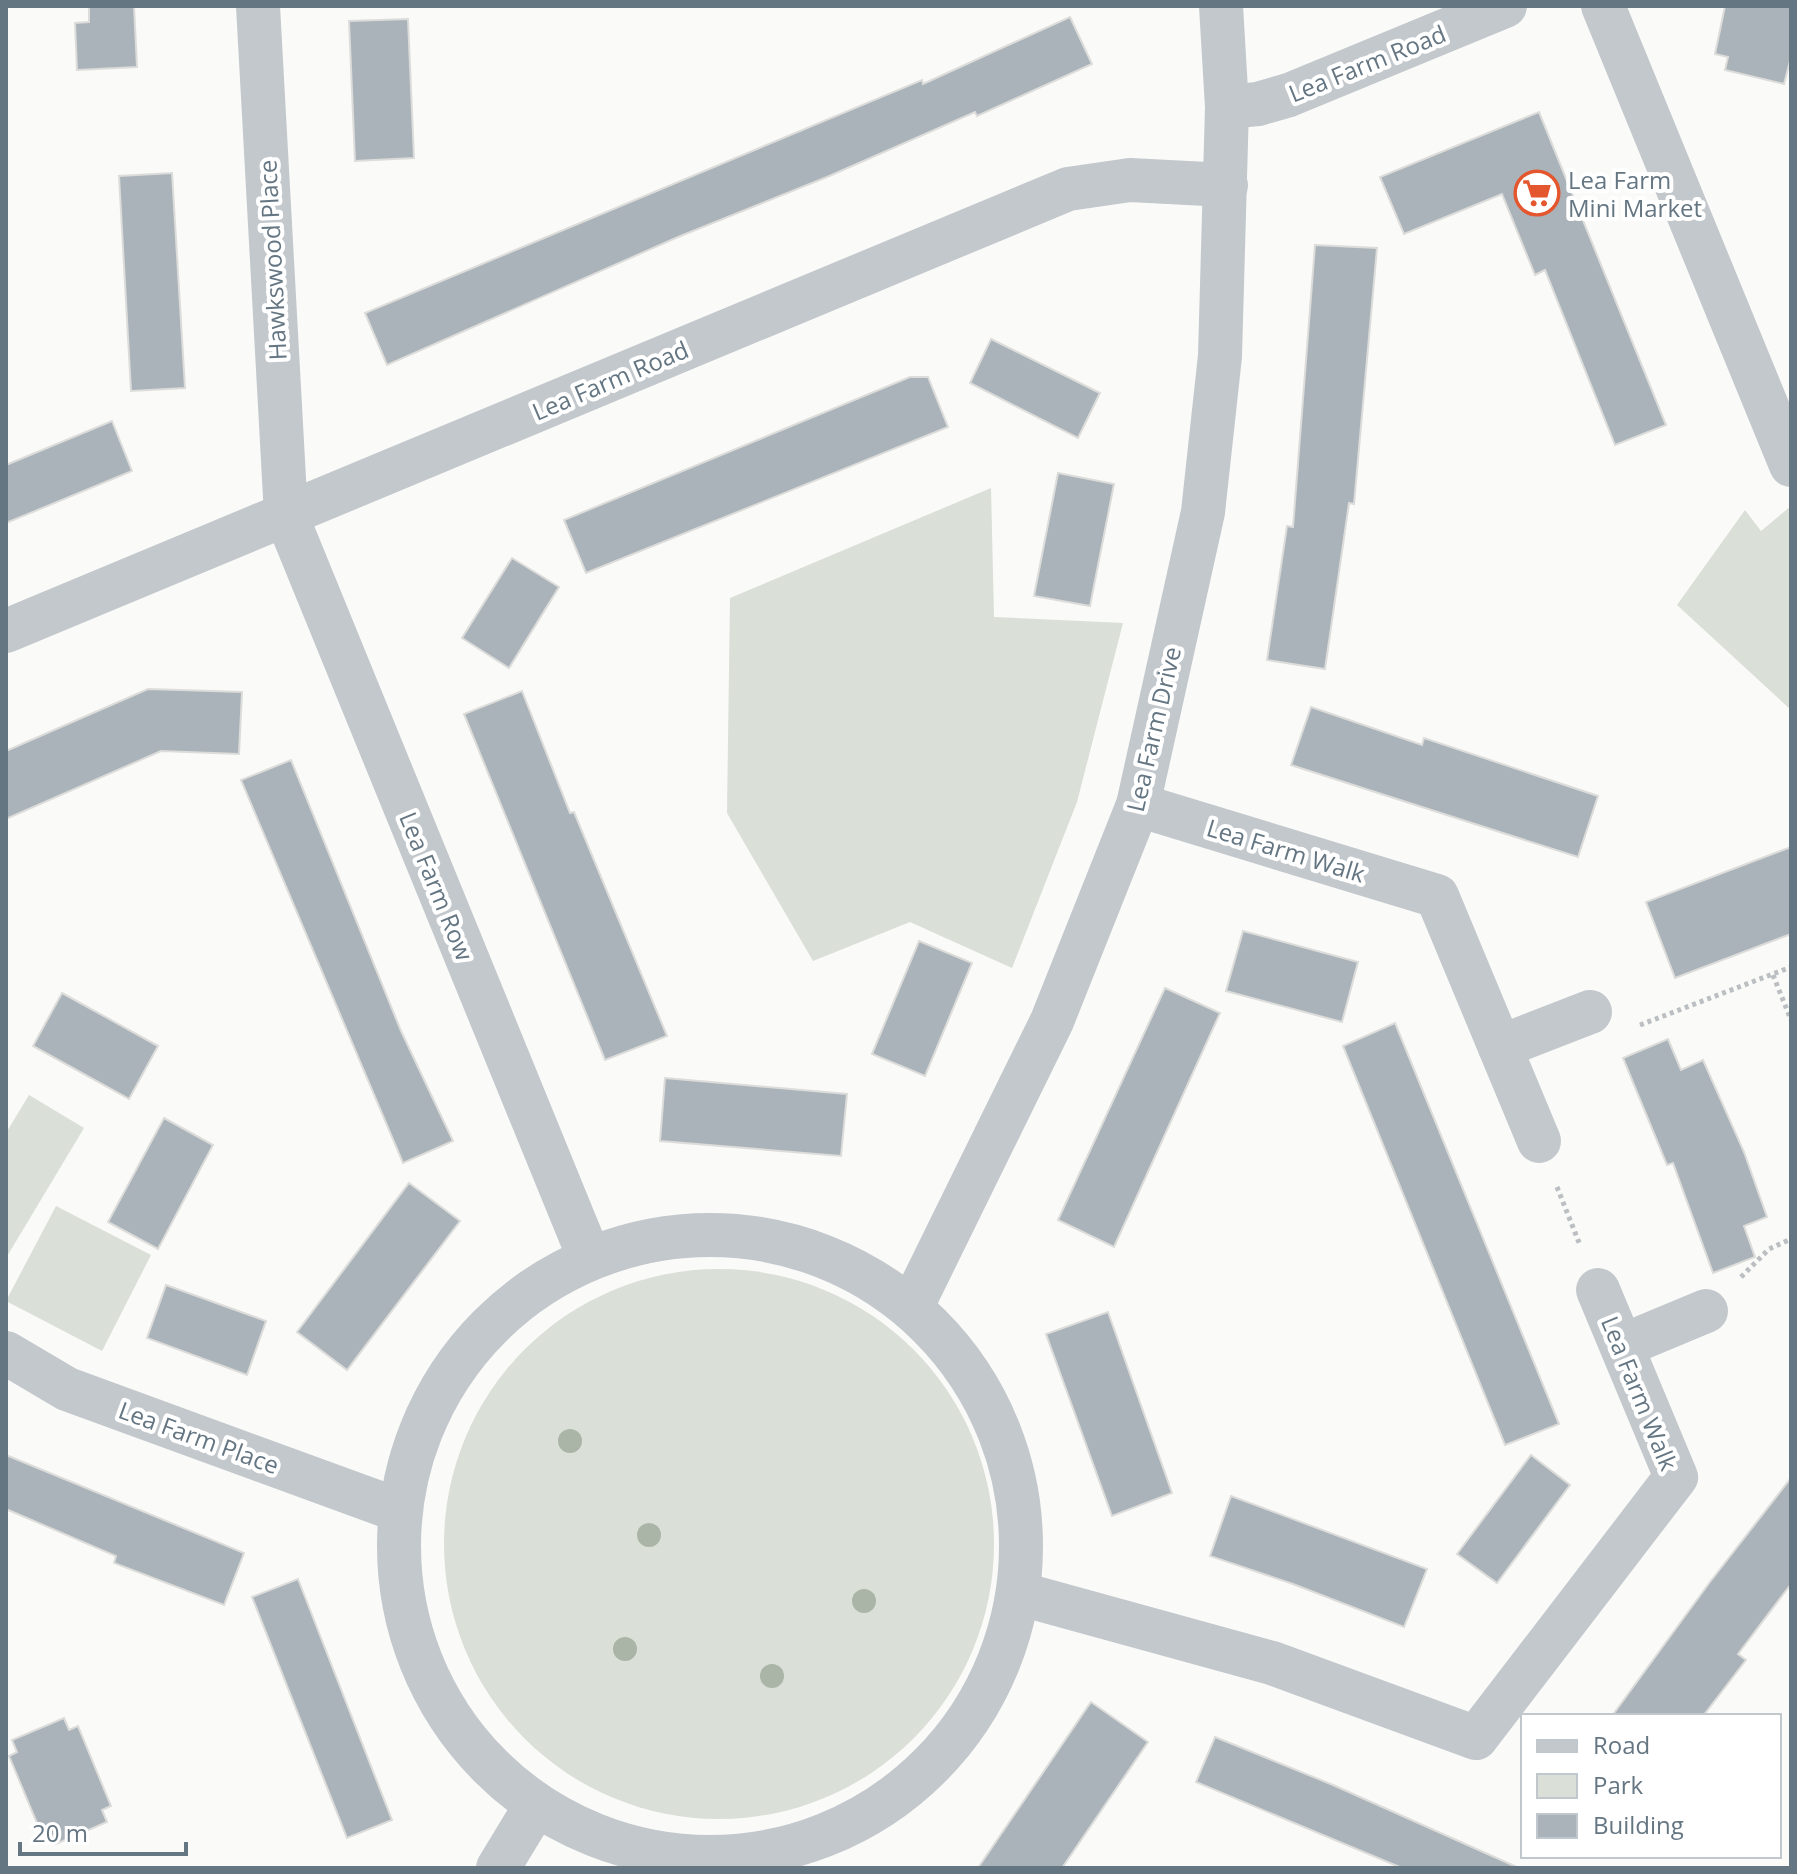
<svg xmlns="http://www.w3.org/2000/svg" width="1797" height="1874" viewBox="0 0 1797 1874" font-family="'Open Sans',sans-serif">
<rect width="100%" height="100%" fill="#fafaf8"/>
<g fill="#dadfd7">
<path d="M991,488L994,617L1123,623L1077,802L1012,968L910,922L813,961L727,813L730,598Z"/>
<path d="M1791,506V710L1677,605L1745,510L1761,531Z"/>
<path d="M29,1095L84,1128L6,1258V1133Z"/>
<path d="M56,1206L151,1255L102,1351L6,1301Z"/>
<circle cx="719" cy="1544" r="275"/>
</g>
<g fill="#aab3b9" stroke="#dcdcda" stroke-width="2">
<path d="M89,6H134L137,67L77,70L75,23L89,22Z"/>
<path d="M1725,6H1791V57L1784,84L1725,70L1728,57L1715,54Z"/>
<path d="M1070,17L1092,64L977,116L975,112L827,177L678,237L387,365L365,313L922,80L923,84Z"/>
<path d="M408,19L414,158L355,161L349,21Z"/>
<path d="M1539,112L1666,425L1615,445L1545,270L1535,275L1502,194L1404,234L1380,177Z"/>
<path d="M172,173L185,388L131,391L119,176Z"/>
<path d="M1315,245L1377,248L1354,504L1349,503L1325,669L1267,660L1287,526L1293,527Z"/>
<path d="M991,339L1100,393L1078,438L970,383Z"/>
<path d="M910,377H928L948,427L586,573L564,520Z"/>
<path d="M112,421L132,471L6,523V465Z"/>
<path d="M1058,473L1114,484L1090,606L1034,596Z"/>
<path d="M512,558L559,587L509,668L462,638Z"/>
<path d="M148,689L242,692L239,754L161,751L6,819V751Z"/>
<path d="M522,691L570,813L574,812L667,1036L605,1060L464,714Z"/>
<path d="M1311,707L1422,745L1424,738L1598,796L1578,857L1291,765Z"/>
<path d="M291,760L401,1031L453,1141L403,1163L241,780Z"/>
<path d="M1791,847V934L1675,978L1646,902Z"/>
<path d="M1243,931L1358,962L1342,1022L1226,991Z"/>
<path d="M919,941L972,963L925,1076L872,1054Z"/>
<path d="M1165,988L1220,1013L1114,1247L1058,1220Z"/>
<path d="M62,993L158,1046L129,1099L33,1046Z"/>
<path d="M1395,1023L1559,1424L1505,1445L1343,1046Z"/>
<path d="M1668,1039L1681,1070L1703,1060L1744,1152L1767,1217L1744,1226L1755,1257L1713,1273L1673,1163L1667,1165L1623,1058Z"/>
<path d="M665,1078L847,1094L841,1156L660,1141Z"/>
<path d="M164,1118L213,1145L158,1249L108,1222Z"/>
<path d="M409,1183L460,1221L347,1370L297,1332Z"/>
<path d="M166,1285L266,1321L247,1375L147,1338Z"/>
<path d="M1108,1312L1172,1493L1112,1516L1046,1334Z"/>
<path d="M6,1455L244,1553L224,1605L114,1563L116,1556L6,1509Z"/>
<path d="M1531,1455L1570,1485L1497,1583L1457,1554Z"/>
<path d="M1791,1478V1584L1738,1654L1746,1660L1703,1716H1612L1710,1582Z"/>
<path d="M1231,1496L1427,1569L1404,1627L1293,1584L1210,1556Z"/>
<path d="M298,1579L392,1820L347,1838L252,1597Z"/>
<path d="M1091,1702L1148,1742L1062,1868H978Z"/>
<path d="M64,1718L69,1730L78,1726L111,1806L102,1810L107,1822L56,1844L50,1832L42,1835L9,1756L17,1752L12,1740Z"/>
<path d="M1215,1737L1333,1785L1519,1868H1402L1196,1782Z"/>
</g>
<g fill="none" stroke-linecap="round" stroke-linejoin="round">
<g stroke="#bbbfc2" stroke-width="5" stroke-dasharray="4 4" stroke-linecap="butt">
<path d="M1773,975L1791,1020"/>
<path d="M1640,1025L1791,967"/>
<path d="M1557,1187L1580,1245"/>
<path d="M1741,1277L1769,1249L1791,1239"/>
</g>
<g stroke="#c3c8cc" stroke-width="44">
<path d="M258,6L286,515L589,1257"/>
<path d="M1603,6L1791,465"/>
<path d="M1227,107L1258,104L1289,95L1505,6"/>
<path d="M6,631L1068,189L1130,180L1226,185"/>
<path d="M1138,805L1437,896L1539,1141"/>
<path d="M1500,1047L1590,1012"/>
<circle cx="710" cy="1546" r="311"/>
<path d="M912,1306L1052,1021L1138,805L1203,512L1220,356L1227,107L1221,6"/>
<path d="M1622,1346L1706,1311"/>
<path d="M6,1353L67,1389L398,1510"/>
<path d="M1021,1594L1272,1663L1476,1738L1676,1477L1598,1290"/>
<path d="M498,1868L535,1807"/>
</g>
</g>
<g fill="#aab4a7">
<circle cx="570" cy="1441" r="12"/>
<circle cx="649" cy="1535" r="12"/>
<circle cx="864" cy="1601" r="12"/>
<circle cx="625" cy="1649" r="12"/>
<circle cx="772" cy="1676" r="12"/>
</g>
<defs>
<g id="supermarket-ring" transform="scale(2.3)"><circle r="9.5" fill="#fff" stroke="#e4572e" stroke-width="1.5"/><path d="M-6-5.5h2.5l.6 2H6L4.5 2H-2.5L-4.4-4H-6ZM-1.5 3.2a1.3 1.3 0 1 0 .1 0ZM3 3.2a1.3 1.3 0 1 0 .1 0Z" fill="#e4572e"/></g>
</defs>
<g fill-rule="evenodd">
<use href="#supermarket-ring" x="1537" y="193"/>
</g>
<g text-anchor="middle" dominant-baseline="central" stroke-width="8" stroke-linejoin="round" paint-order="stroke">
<g font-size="24" fill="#657683" stroke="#fff">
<text transform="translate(1367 63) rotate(-22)">Lea Farm Road</text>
<text transform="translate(272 260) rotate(-93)">Hawkswood Place</text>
<text transform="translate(610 380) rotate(-23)">Lea Farm Road</text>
<text transform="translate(1153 729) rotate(-77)">Lea Farm Drive</text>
<text transform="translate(1286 850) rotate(17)">Lea Farm Walk</text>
<text transform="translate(437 886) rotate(68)">Lea Farm Row</text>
<text transform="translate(1640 1393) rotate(68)">Lea Farm Walk</text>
<text transform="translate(199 1437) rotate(20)">Lea Farm Place</text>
</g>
<g font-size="24" fill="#657683" stroke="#fff" text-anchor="start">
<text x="1568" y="179">Lea Farm<tspan x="1568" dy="28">Mini Market</tspan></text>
</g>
</g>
<rect width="1797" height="1874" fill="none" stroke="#657683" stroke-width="16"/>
<rect x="1521" y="1714" width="260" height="144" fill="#ffffff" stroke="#c1c8cd" stroke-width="2"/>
<rect x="1537" y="1740" width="40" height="12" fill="#c3c8cc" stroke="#c1c8cd" stroke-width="2"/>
<text x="1593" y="1754" font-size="24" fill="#657683">Road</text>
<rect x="1537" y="1774" width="40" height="24" fill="#dadfd7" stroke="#c1c8cd" stroke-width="2"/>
<text x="1593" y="1794" font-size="24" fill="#657683">Park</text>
<rect x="1537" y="1814" width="40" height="24" fill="#aab3b9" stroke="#c1c8cd" stroke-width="2"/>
<text x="1593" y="1834" font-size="24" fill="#657683">Building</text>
<path d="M20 1842v12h166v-12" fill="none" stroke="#657683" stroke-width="4"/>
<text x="32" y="1842" font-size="24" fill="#657683" stroke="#ffffff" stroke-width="6" paint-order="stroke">20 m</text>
</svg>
